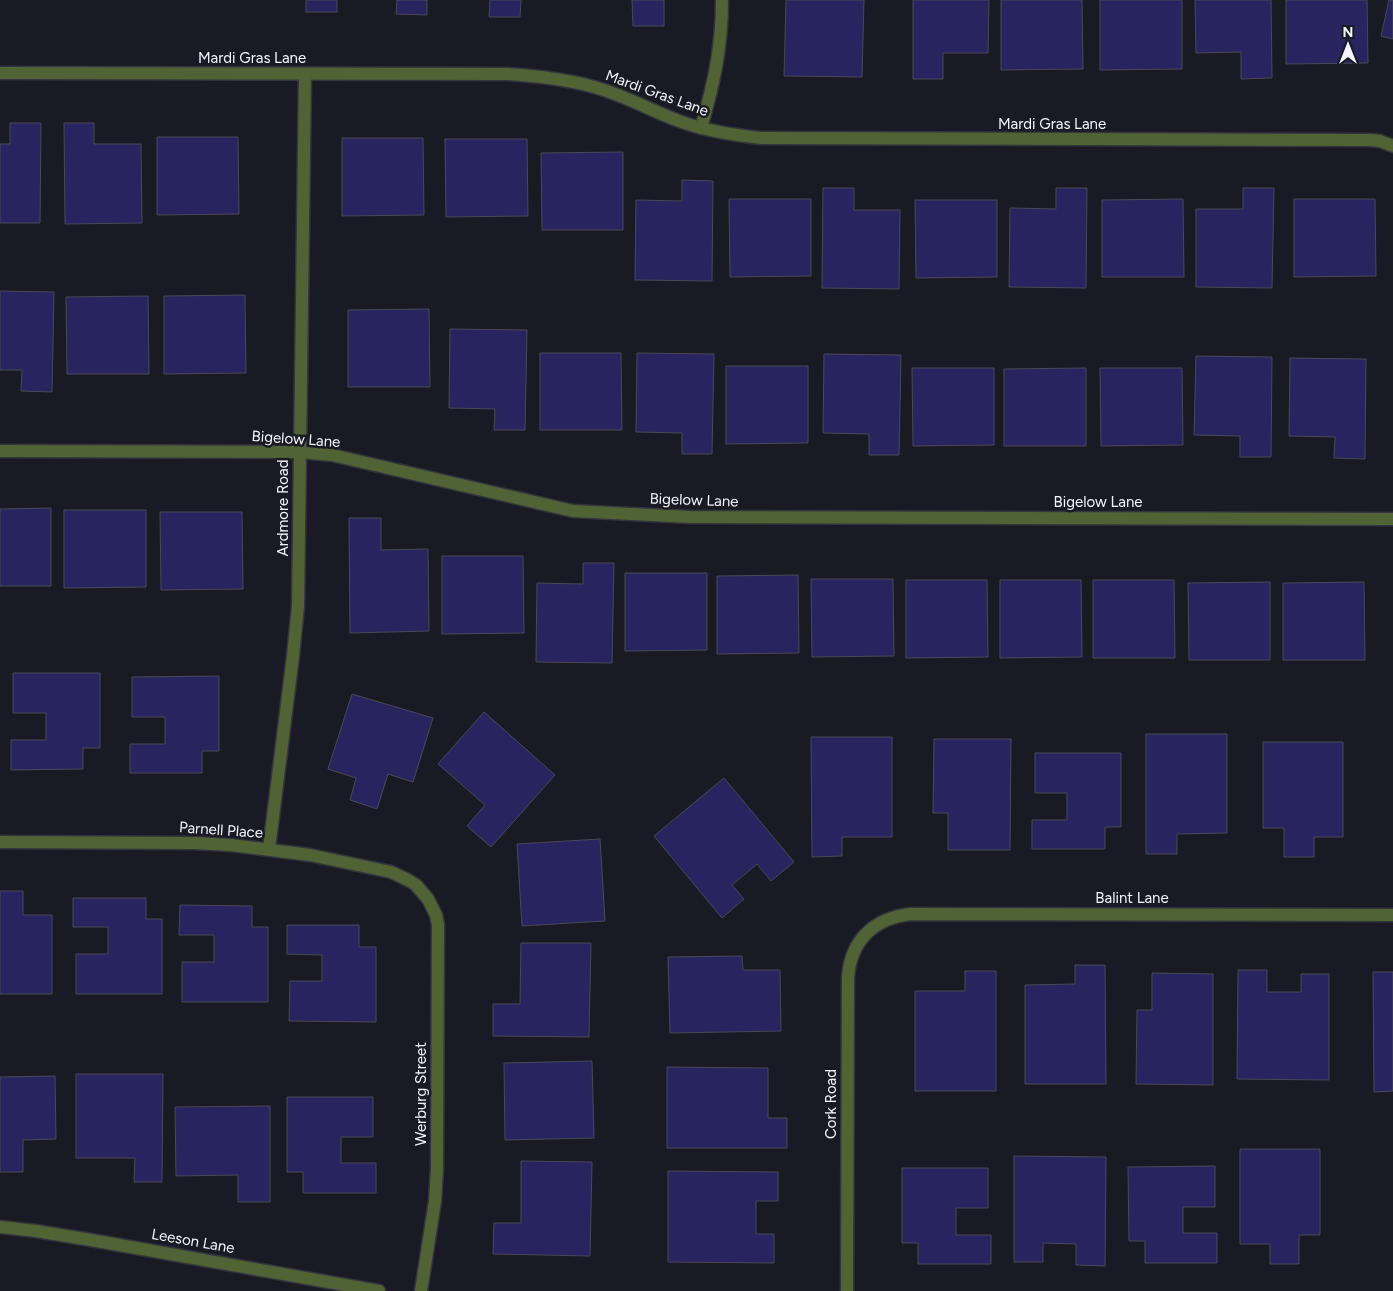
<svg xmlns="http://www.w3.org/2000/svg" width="1393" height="1291" viewBox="0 0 1393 1291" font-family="Figtree,sans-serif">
<rect width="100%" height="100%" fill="#191a24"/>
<g fill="#28245f" stroke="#494a56">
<rect x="306" y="0" width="31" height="12"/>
<path d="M397,0H427V15L396,14Z"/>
<path d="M490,0H521L520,17H489Z"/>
<path d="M632,0H664V26H633Z"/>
<path d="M786,0H864L862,77L784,76Z"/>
<path d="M913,0H989L988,53H943V79H913Z"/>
<path d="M1001,0H1082L1083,69L1001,70Z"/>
<path d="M1100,0H1182V69L1100,70Z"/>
<path d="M1195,0H1271L1272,78L1241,79V52L1196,53Z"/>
<path d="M1286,0H1367L1368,63L1286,64Z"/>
<path d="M1389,0H1393V39L1381,36Z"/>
<path d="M10,123H41L40,223H0V144H10Z"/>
<path d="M64,123H94V144H141L142,223L65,224Z"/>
<path d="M157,137H238L239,214L157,215Z"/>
<path d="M342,138H423L424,215L342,216Z"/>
<path d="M445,139H527L528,216L446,217Z"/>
<path d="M623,152V230H542L541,153Z"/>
<path d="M682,180L713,181L712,281L635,280L636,200L682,201Z"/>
<path d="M823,188H854V210H900L899,289L822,288Z"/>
<path d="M1056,188H1087L1086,288L1009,287L1010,208L1056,209Z"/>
<path d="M1243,188H1274L1272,288L1196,287V209H1243Z"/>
<path d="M729,199H811V276L730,277Z"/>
<path d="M1183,199L1184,277H1102V200Z"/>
<path d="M1294,199H1375L1376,276L1294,277Z"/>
<path d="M915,200H997V277L916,278Z"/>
<path d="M0,291L54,292L52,392L21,391L22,370H0Z"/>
<path d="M245,295L246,373L164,374V296Z"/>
<path d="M148,296L149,374H67L66,297Z"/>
<path d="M429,309L430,387H348V310Z"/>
<path d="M450,329L527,330L525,430H494L495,409L449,408Z"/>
<path d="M540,353H621L622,430H540Z"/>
<path d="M637,353L714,354L712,454H682V433L636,432Z"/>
<path d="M824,354L901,355L899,455H869V434L823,433Z"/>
<path d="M1196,356L1272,357L1271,457H1240V436L1194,435Z"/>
<path d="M1290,358L1366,359L1365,459L1334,458L1335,437L1289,436Z"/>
<path d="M726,366H808V443L726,444Z"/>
<path d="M912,368H994V445L913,446Z"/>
<path d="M1086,368V446H1004V369Z"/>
<path d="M1100,368H1182L1183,445L1101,446Z"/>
<path d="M51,508V586H0V509Z"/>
<path d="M64,510H146V587L64,588Z"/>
<path d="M160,512H242L243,589L161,590Z"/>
<path d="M349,518H381V550L428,549L429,631L350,633Z"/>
<path d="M442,556H523L524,633L442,634Z"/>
<path d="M583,563H614L612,663L536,662L537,583L583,584Z"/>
<path d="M625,573H707V650L625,651Z"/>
<path d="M798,575L799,653L717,654V576Z"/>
<path d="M811,579H893L894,656L812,657Z"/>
<path d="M906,580H987L988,657L906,658Z"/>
<path d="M1000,580H1081L1082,657L1000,658Z"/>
<path d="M1093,580H1174L1175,658H1093Z"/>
<path d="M1270,582V660H1189L1188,583Z"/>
<path d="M1364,582L1365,660H1283V583Z"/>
<path d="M13,673H100V748H83V769L11,770V740H46V713H13Z"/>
<path d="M219,676V751H202V773H130V744H165V717H132V677Z"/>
<path d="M352,694L433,718L413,782L388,774L377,809L350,800L356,778L328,769Z"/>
<path d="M484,712L555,775L491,847L467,826L485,805L438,764Z"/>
<path d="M1146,734H1227V833L1177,834V854H1146Z"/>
<path d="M811,737H892V837H842V856L812,857Z"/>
<path d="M934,739H1011L1010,850H948V813H933Z"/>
<path d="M1263,742H1343V837H1314V857H1284V828H1263Z"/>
<path d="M1035,753H1121V827H1105V849H1032V820H1067V793H1035Z"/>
<path d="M724,778L794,862L771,881L757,864L732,885L744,899L722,918L654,836Z"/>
<path d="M600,839L605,921L522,926L517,844Z"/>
<path d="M0,891H23V915H52V994H0Z"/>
<path d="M73,898H146V919H162V994H76V954H108V927H73Z"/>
<path d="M180,905L252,906V927H268V1002H182V962H214V935H179Z"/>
<path d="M287,925H359V947H376V1022L289,1021L290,981H322V955L287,954Z"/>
<path d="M521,943H591L589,1037L493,1036V1004H520Z"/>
<path d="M742,956L743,970H780L781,1031L670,1033L668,957Z"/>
<path d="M1075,965H1105L1106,1084H1025V985L1075,984Z"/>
<path d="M1238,970H1267V992H1301V974H1329V1080L1237,1079Z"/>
<path d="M965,971H996V1091H915V991H965Z"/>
<path d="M1373,972H1393V1091L1374,1092Z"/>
<path d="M1152,973L1213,974V1085L1136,1084L1137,1010H1152Z"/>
<path d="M592,1061L594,1138L505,1140L504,1063Z"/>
<path d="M667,1067L768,1068V1118H787V1148H667Z"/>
<path d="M76,1074H163L162,1182H134L135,1158H76Z"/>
<path d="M55,1076L56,1139L23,1140V1172H0V1077Z"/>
<path d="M287,1097H373V1137H341V1163H376V1193H303V1172H287Z"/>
<path d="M270,1106V1202H238V1175L176,1176L175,1107Z"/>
<path d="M1240,1149H1320V1235H1299V1264H1270V1244H1240Z"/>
<path d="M1014,1156L1106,1157L1105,1266L1076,1265V1244L1043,1243V1262H1014Z"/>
<path d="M521,1161L592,1162L590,1256L493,1254L494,1223H521Z"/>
<path d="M1215,1166V1207H1183V1233H1217V1263H1145V1241H1129L1128,1167Z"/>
<path d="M902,1168H988V1208H956V1235H991V1264H918V1243H902Z"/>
<path d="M668,1171L778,1172V1201H756V1234H774V1263L668,1262Z"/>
</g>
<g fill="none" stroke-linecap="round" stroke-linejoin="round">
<g stroke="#33343e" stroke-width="15">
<g id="minor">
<path d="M0,73L508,74C537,76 566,79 594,87C624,95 650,110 679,121C705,131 733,135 761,138L1369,140L1380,141L1393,146"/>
<path d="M701,128C714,83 722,47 722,0"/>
<path d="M0,451L299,452L332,455L573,511L690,517L1393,519"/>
<path d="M0,842L194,843L231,845L310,855L391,872L408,880L416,885L428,899L436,915L438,925L437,1169L435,1201L421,1291"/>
<path d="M269,849L293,656L298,606L305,74"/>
<path d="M0,1227L36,1231L91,1240L379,1291"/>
<path d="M847,1291L848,977C851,940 874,918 911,914L1393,915"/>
</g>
</g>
<use href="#minor" stroke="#506335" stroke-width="12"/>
</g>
<g text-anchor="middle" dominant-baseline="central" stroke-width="5" stroke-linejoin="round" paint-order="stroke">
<g font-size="15" fill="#f3f4fc" stroke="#191a24">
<text x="252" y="58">Mardi Gras Lane</text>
<text transform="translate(657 93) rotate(20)">Mardi Gras Lane</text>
<text x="1052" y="124">Mardi Gras Lane</text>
<text transform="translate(296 439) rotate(4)">Bigelow Lane</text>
<text transform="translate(694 500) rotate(2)">Bigelow Lane</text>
<text x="1098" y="502">Bigelow Lane</text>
<text transform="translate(283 508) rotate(-90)">Ardmore Road</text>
<text transform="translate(221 830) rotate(4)">Parnell Place</text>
<text x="1132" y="898">Balint Lane</text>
<text transform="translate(421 1094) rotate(-90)">Werburg Street</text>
<text transform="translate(831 1104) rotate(-90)">Cork Road</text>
<text transform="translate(193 1241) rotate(10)">Leeson Lane</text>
</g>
</g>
<g transform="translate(1348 45)" stroke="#191a24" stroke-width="4" paint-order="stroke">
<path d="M0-4L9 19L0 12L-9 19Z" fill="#f3f4fc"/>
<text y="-8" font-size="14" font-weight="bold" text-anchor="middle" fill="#f3f4fc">N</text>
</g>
</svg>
